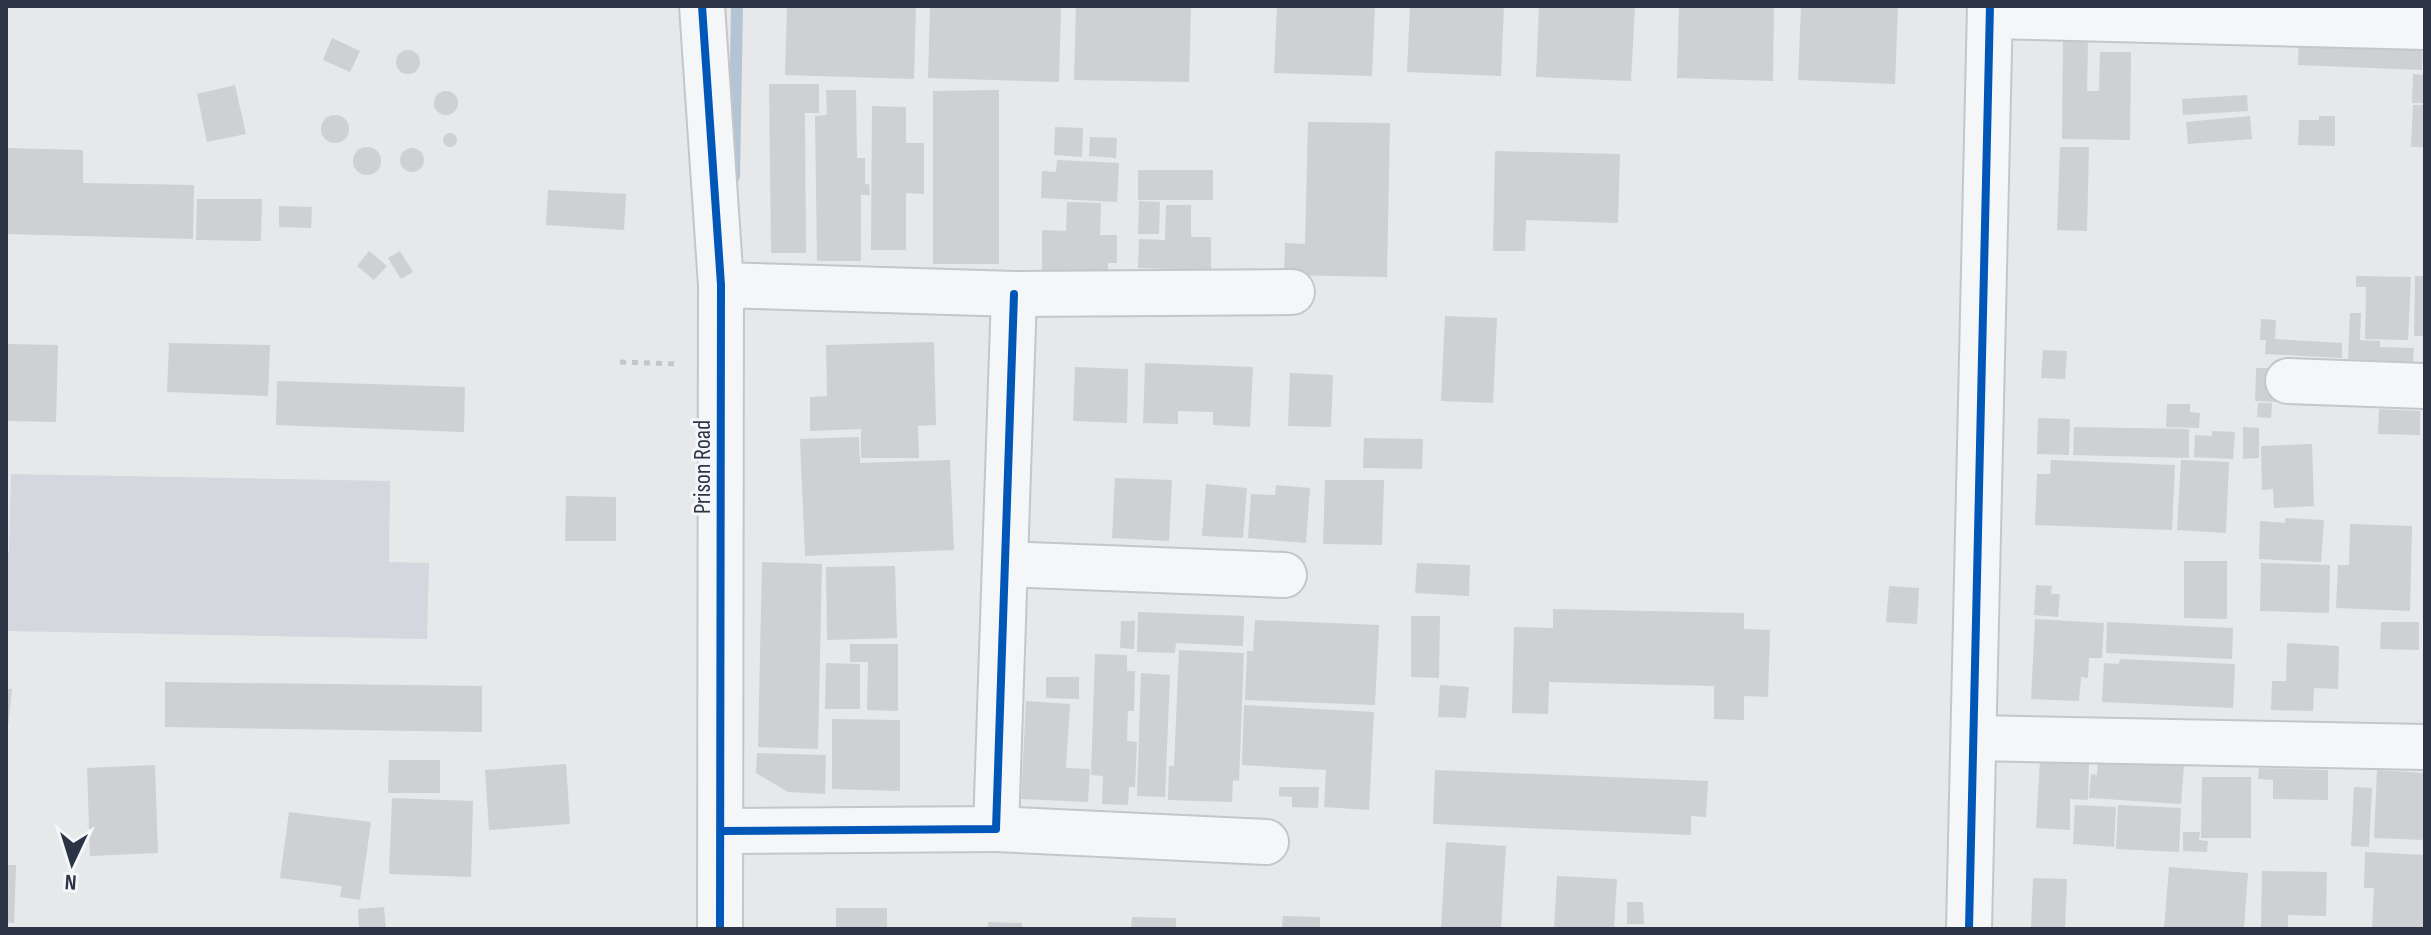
<svg xmlns="http://www.w3.org/2000/svg" width="2431" height="935" viewBox="0 0 2431 935" font-family="'Sofia Sans Condensed',sans-serif">
<rect width="100%" height="100%" fill="#e6e8ea"/>
<path fill="#d4d7dd" d="M11,474L390,481L389,562L429,563L427,639L6,631V554L9,553Z"/>
<g fill="none" stroke-linecap="round" stroke-linejoin="round">
<path stroke="#b4c4d5" stroke-width="12" d="M734,177L737,6"/>
</g>
<g fill="#ced0d3">
<path d="M787,6H916L914,79L785,75Z"/>
<path d="M930,6H1061L1059,82L928,78Z"/>
<path d="M1076,6H1191L1189,82L1074,80Z"/>
<path d="M1277,6H1375L1372,76L1274,73Z"/>
<path d="M1410,6H1504L1501,76L1407,72Z"/>
<path d="M1539,6H1635L1631,81L1536,77Z"/>
<path d="M1679,6H1774L1773,81L1677,78Z"/>
<path d="M1801,6H1898L1895,84L1798,80Z"/>
<path d="M2299,30L2423,35L2422,70L2298,65Z"/>
<path d="M332,38L360,51L350,72L323,60Z"/>
<path d="M2063,40H2088L2087,91H2099L2100,52H2131L2130,140L2062,139Z"/>
<circle cx="408" cy="62" r="12"/>
<path d="M2413,74L2425,75V103H2412Z"/>
<path d="M769,84H819V113H805L806,253H771Z"/>
<path d="M235,85L246,134L207,142L197,94Z"/>
<path d="M826,90H856L857,158H865V184H869L870,195H861V261H817L815,116L827,115Z"/>
<path d="M999,90V264H933V91Z"/>
<circle cx="446" cy="103" r="12"/>
<path d="M2247,95L2248,111L2183,115L2182,99Z"/>
<path d="M2413,105H2425V147H2411Z"/>
<path d="M872,106L906,107V143H924V194L906,193V250H871Z"/>
<circle cx="335" cy="129" r="14"/>
<path d="M2250,116L2252,139L2188,144L2186,122Z"/>
<path d="M2319,116H2335V146L2298,145L2299,120H2319Z"/>
<path d="M1308,122L1390,123L1387,277L1284,275L1285,243L1305,244Z"/>
<path d="M1055,127L1083,128L1082,157L1054,155Z"/>
<circle cx="450" cy="140" r="7"/>
<path d="M1090,137L1117,138L1116,158L1089,156Z"/>
<path d="M2060,147H2089L2087,231L2057,230Z"/>
<circle cx="367" cy="161" r="14"/>
<path d="M6,148L83,150V183L194,185L193,239L6,234Z"/>
<circle cx="412" cy="160" r="12"/>
<path d="M1495,151L1620,154L1618,223L1526,220L1525,251H1493Z"/>
<path d="M1057,160L1119,163L1117,202L1041,198L1042,171L1056,172Z"/>
<rect x="1138" y="170" width="75" height="30"/>
<path d="M548,190L626,194L624,230L546,225Z"/>
<path d="M197,199H262L261,241L196,240Z"/>
<path d="M1139,201L1160,202L1159,234H1138Z"/>
<path d="M1067,202L1101,203L1100,235H1117V263H1108V276L1042,274V230L1066,231Z"/>
<path d="M1166,205H1191V237H1211V270L1138,268L1139,239L1165,240Z"/>
<path d="M279,206L312,207L311,228L279,227Z"/>
<path d="M369,251L387,266L374,280L357,266Z"/>
<path d="M400,251L413,272L401,279L388,258Z"/>
<path d="M2356,276L2411,277L2408,340L2365,339L2366,287H2356Z"/>
<path d="M2415,276H2425V336H2414Z"/>
<path d="M2350,313H2361L2360,340L2380,341V347L2414,348L2413,362L2348,359Z"/>
<path d="M1445,316L1497,318L1493,403L1441,401Z"/>
<path d="M2261,319L2276,320L2275,339L2342,343V358L2265,354L2266,340H2260Z"/>
<path d="M934,342L936,425L918,426L919,458H861V429L810,431V397L827,396L826,345Z"/>
<path d="M169,343L270,345L268,396L167,392Z"/>
<path d="M6,344L58,345L56,422L6,421Z"/>
<path d="M2043,350L2067,351L2065,379L2041,378Z"/>
<path d="M1145,363L1253,367L1250,427L1213,425V412L1178,411V424L1143,423Z"/>
<path d="M1075,367L1128,369L1127,423L1073,421Z"/>
<path d="M2256,368H2279L2278,402L2255,401Z"/>
<path d="M1290,373L1333,375L1331,427L1288,426Z"/>
<path d="M277,381L465,387L464,432L276,425Z"/>
<path d="M2258,403H2272L2271,418L2257,417Z"/>
<path d="M2167,404H2190V412L2200,413L2199,428L2166,427Z"/>
<path d="M2379,409L2420,411V435L2378,434Z"/>
<path d="M2038,418L2070,419L2069,455L2037,454Z"/>
<path d="M2074,427L2189,429V458L2073,455Z"/>
<path d="M2243,427L2259,428V458L2243,459Z"/>
<path d="M2212,431L2235,432L2233,459L2194,457L2195,435L2212,436Z"/>
<path d="M859,437L860,463L950,460L954,550L805,556L800,439Z"/>
<path d="M1364,438L1423,439L1422,469L1363,468Z"/>
<path d="M2312,444L2314,506L2274,508L2273,489L2262,490L2261,446Z"/>
<path d="M2051,460L2175,465L2172,530L2035,525L2037,474H2050Z"/>
<path d="M2181,460L2229,462L2226,533L2177,530Z"/>
<path d="M1115,478L1172,480L1169,541L1112,538Z"/>
<path d="M1325,480H1384L1382,545L1323,544Z"/>
<path d="M1206,484L1247,488L1243,538L1202,536Z"/>
<path d="M1276,485L1310,488L1306,543L1248,538L1251,494L1275,495Z"/>
<path d="M566,496L616,497V541H565Z"/>
<path d="M2285,518L2324,520L2321,562L2259,559L2260,521L2285,523Z"/>
<path d="M2350,524L2412,526L2410,611L2336,608L2338,565H2349Z"/>
<path d="M2184,561H2227V619L2184,618Z"/>
<path d="M762,562L822,564L818,749L758,747Z"/>
<path d="M1417,563L1470,565L1469,596L1415,593Z"/>
<path d="M2261,563L2330,565L2329,613L2260,611Z"/>
<path d="M895,566L897,638L827,640L826,567Z"/>
<path d="M2036,585L2052,586L2051,594H2060L2058,617L2034,615Z"/>
<path d="M1889,586L1919,588L1917,624L1886,622Z"/>
<path d="M1553,609L1744,613V629L1770,630L1768,697L1744,696V720L1714,719V686L1549,682L1548,714L1512,713L1514,627L1553,628Z"/>
<path d="M1138,612L1244,616L1243,646L1176,643L1175,653L1137,652Z"/>
<path d="M1411,616H1440L1439,678L1411,677Z"/>
<path d="M2035,619L2104,623L2102,658H2089L2088,678L2081,677L2079,701L2031,699Z"/>
<path d="M1255,620L1379,625L1375,705L1245,700L1247,651H1253Z"/>
<path d="M1121,621H1135L1134,649L1120,648Z"/>
<path d="M2107,622L2233,628L2232,659L2106,653Z"/>
<path d="M2381,622H2419V650L2380,649Z"/>
<path d="M2287,643L2339,646L2338,689L2314,688L2313,711L2271,710L2272,681H2286Z"/>
<path d="M850,644H898V711L867,710L868,662H850Z"/>
<path d="M1179,650L1244,653L1239,781L1233,780L1232,802L1168,800L1169,766H1174Z"/>
<path d="M1095,654L1127,655V671H1135L1134,711H1128L1127,741L1137,742L1135,787H1129L1128,805L1102,804L1103,776L1091,775Z"/>
<path d="M2120,659L2235,664L2233,708L2102,702L2104,663L2119,664Z"/>
<path d="M826,663L860,664V709H825Z"/>
<path d="M1141,673L1170,675L1165,797L1137,796Z"/>
<path d="M1046,677H1079V699L1046,698Z"/>
<path d="M165,682L482,686V732L165,727Z"/>
<path d="M1440,685L1469,687L1466,718L1438,717Z"/>
<path d="M6,689H12L8,726H6Z"/>
<path d="M1026,701L1070,704L1066,768L1090,769L1088,802L1021,799Z"/>
<path d="M1244,705L1374,712L1369,810L1324,807L1326,770L1242,765Z"/>
<path d="M832,719L900,720V791L832,789Z"/>
<path d="M757,753L826,755L825,794L788,792L756,773Z"/>
<path d="M2098,758L2184,764L2181,804L2089,798L2091,774L2097,775Z"/>
<path d="M389,760H440V793H388Z"/>
<path d="M2040,760L2089,763L2088,800L2070,799V830L2036,828Z"/>
<path d="M566,764L570,824L489,830L485,770Z"/>
<path d="M155,765L158,853L90,856L87,768Z"/>
<path d="M2259,768L2328,770V800L2273,799V780L2258,779Z"/>
<path d="M1435,770L1708,781L1706,817L1691,816V835L1433,824Z"/>
<path d="M2377,770L2425,773V840L2374,838Z"/>
<path d="M2202,777H2251V838H2201Z"/>
<path d="M1279,787H1319L1318,808L1292,807V797L1279,796Z"/>
<path d="M2354,787L2372,788L2369,847L2351,846Z"/>
<path d="M392,798L473,801L471,877L389,874Z"/>
<path d="M2075,805L2116,807L2114,847L2073,844Z"/>
<path d="M2118,805L2181,808L2179,852L2116,849Z"/>
<path d="M289,812L371,822L360,900L340,897L342,886L280,878Z"/>
<path d="M2183,832H2200L2199,840L2208,841L2207,852L2183,851Z"/>
<path d="M1446,842L1506,846L1501,929H1441Z"/>
<path d="M2365,852L2425,855V929H2372L2374,888H2364Z"/>
<path d="M6,865H16L14,923H6Z"/>
<path d="M2169,867L2248,873L2244,929H2164Z"/>
<path d="M2262,871L2327,872L2326,916L2288,915V929L2261,928Z"/>
<path d="M1557,876L1617,879L1614,929H1554Z"/>
<path d="M2033,878L2067,879L2065,929H2031Z"/>
<path d="M1627,902H1643L1644,924H1627Z"/>
<path d="M384,907L386,929H359L358,909Z"/>
<rect x="836" y="908" width="51" height="21"/>
<path d="M1283,916L1320,917V929H1282Z"/>
<path d="M1132,917L1176,918V929H1131Z"/>
<path d="M988,922L1022,923V929H988Z"/>
</g>
<g fill="none" stroke-linecap="round" stroke-linejoin="round">
<g stroke="#c4c6c8" stroke-width="48">
<g id="minor">
<path d="M702,6L721,285L720,929"/>
<path d="M1990,16L2425,27"/>
<path d="M721,285L1014,294L1292,292"/>
<path d="M2288,381L2425,386"/>
<path d="M1006,564L1284,575"/>
<path d="M1974,738L2425,747"/>
<path d="M996,829L1266,842"/>
<path d="M721,831L996,829L1014,294"/>
<path d="M1969,929L1990,6"/>
</g>
</g>
<path stroke="#c5c6ca" stroke-width="5" stroke-dasharray="6 6" stroke-linecap="butt" d="M620,362L679,364"/>
<use href="#minor" stroke="#f5f6f7" stroke-width="44"/>
<g stroke="#f4f6f9" stroke-width="13">
<g id="cycleway">
<path d="M702,6L721,285L720,929"/>
<path d="M721,831L996,829L1014,294"/>
<path d="M1969,929L1990,6"/>
</g>
</g>
<use href="#cycleway" stroke="#0057b8" stroke-width="8"/>
</g>
<g text-anchor="middle" dominant-baseline="central" stroke-width="6" stroke-linejoin="round" paint-order="stroke">
<g font-size="24" fill="#2b3445" stroke="#f4f6f9">
<text transform="translate(702 467) rotate(-90)">Prison Road</text>
</g>
</g>
<rect width="2431" height="935" fill="none" stroke="#2b3445" stroke-width="16"/>
<g transform="translate(72 863) rotate(184)" stroke="#f4f6f9" stroke-width="6" paint-order="stroke">
<path d="M0-6L14 30L0 20L-14 30Z" fill="#2b3445"/>
<text y="-12" font-size="22" font-weight="bold" text-anchor="middle" fill="#2b3445">N</text>
</g>
</svg>
